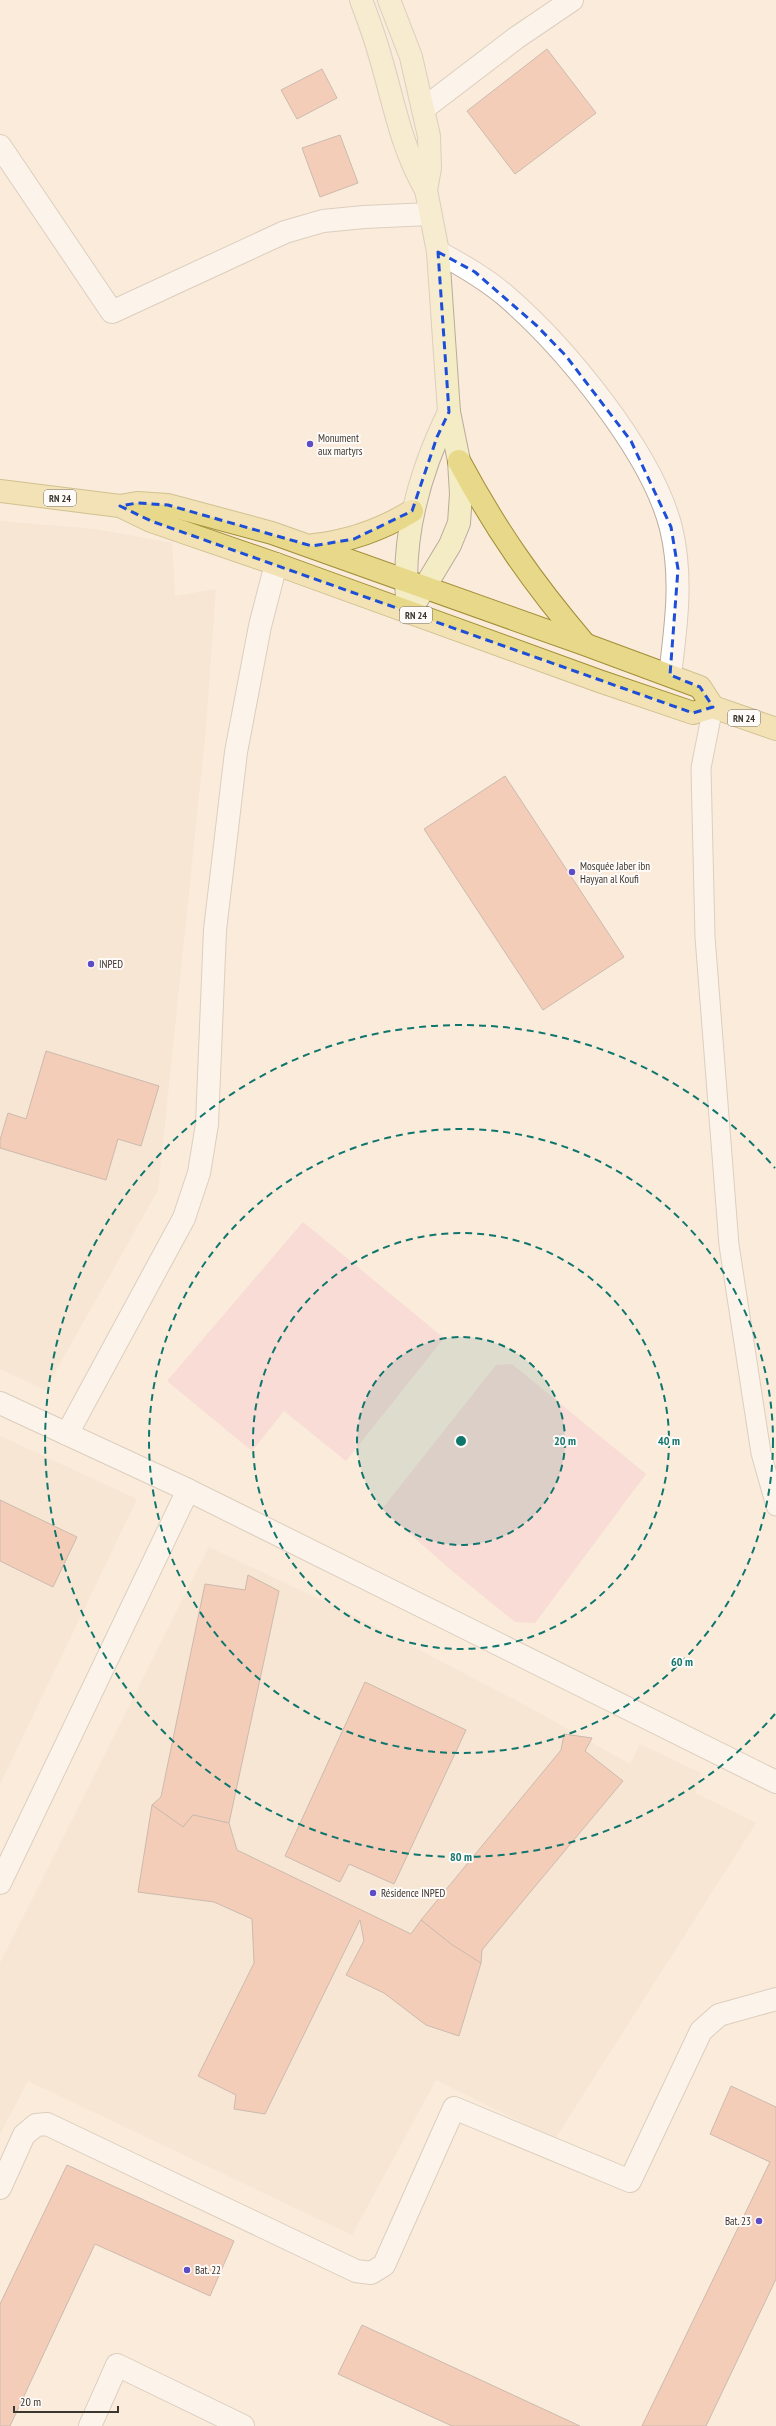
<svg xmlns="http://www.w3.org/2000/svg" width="776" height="2426" viewBox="0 0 776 2426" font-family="'PT Sans Narrow',sans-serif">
<rect width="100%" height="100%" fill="#faebdb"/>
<g fill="#f2dfc9">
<path d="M0,521L96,529L172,543L175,596L216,589L205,738L158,1190L45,1390L0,1369Z"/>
<path d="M0,1436L137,1499L0,1784Z"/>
<path d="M209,1547L351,1614L534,1710L630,1764L640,1744L701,1773L695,1793L756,1823L555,2139L436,2080L352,2235L28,2081L0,2134V1963Z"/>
</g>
<g fill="#f6cacf">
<path d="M303,1222L444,1338L346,1461L284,1411L252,1451L167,1381Z"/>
<path d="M512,1364L646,1474L535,1623L515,1622L451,1570L382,1509L496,1365Z"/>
</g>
<g fill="#eea890" stroke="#937f78">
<path d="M547,49L596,113L515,174L467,111Z"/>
<path d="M322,69L337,98L297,119L281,90Z"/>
<path d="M340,135L358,183L320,197L302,148Z"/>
<path d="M505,776L624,957L543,1010L424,829Z"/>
<path d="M46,1051L159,1086L141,1146L118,1139L106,1180L0,1148V1140L8,1113L26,1119Z"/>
<path d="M0,1500L77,1537L53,1587L0,1561Z"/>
<path d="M248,1575L279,1591L229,1823L193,1815L183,1827L152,1805L161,1797L205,1584L245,1590Z"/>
<path d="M365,1682L466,1730L394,1884L349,1864L340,1882L285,1856Z"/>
<path d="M564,1734L592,1738L585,1751L623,1781L482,1950L481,1963L448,1955L451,1944L421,1920L561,1750Z"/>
<path d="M152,1805L183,1827L193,1815L229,1823L237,1850L411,1934L421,1920L451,1944L481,1963L459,2036L426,2025L384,1993L346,1975L364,1941L360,1920L265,2114L234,2109L236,2095L198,2076L254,1963L252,1919L214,1902L138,1892Z"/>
<path d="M731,2086L776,2107V2279L706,2426H642L770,2162L710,2134Z"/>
<path d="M67,2165L234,2241L210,2296L95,2244L10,2426H0V2304Z"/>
<path d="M362,2325L580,2426H452L338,2374Z"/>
</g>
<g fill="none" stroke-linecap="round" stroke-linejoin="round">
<g stroke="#baab9c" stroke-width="21">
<path id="lane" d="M713,707L701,768L705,937L729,1245L761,1453L776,1506"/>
</g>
<g stroke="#baab9c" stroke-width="24">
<g id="street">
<path d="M423,109L516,38L572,0"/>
<path d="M0,146L112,312L285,232L323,221L364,217L430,214"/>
<path d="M438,252C462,265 485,278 506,296C565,347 652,452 671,528C683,577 676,626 670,675"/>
<path d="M0,1403L188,1490L776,1782"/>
<path d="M67,1434L184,1218L199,1173L207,1124L215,930L236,752L260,626L276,564"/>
<path d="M0,1883L188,1490"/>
<path d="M0,2188L24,2135L36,2125L47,2124L356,2271L371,2273L384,2265L454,2108L630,2181L701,2031L719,2015L776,1999"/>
<path d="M90,2426L117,2365L243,2426"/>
</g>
</g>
<g stroke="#baab9c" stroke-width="24">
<g id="secondary">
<path d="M361,0C367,16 373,32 378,49C393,97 400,146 426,190"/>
<path d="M389,0L411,57L429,136L430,168L426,190L438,252L449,412L459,461L461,494L459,523L450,545L409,613"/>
<path d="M407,599C402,533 420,471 449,412"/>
</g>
</g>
<g stroke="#a18e36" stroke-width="24">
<g id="primary">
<path d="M459,461C496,530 533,583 584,643"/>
<path d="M0,491L120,506L151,521L276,564L599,681L693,713L713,707L776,729"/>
<path d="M120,506L137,503L168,505L272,533L584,644L700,687L713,707"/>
<path d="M314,545C351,541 381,530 412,511"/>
</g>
</g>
<use href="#lane" stroke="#fff" stroke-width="19"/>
<use href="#street" stroke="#fff" stroke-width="22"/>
<use href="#secondary" stroke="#f3ecc4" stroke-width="22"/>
<use href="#primary" stroke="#e8d889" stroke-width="22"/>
</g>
<path d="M0 0H776V2426H0ZM438,252L475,272L537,326L566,356L631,441L671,527L678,569L670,675L700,687L713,707L693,713L151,521L120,506L137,503L168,505L312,546L354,539L412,511L437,437L449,412Z" fill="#faebdb" fill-opacity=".55" fill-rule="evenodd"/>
<path fill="none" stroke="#1d4ed8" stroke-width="3" stroke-dasharray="8 5" stroke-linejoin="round" d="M438,252L475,272L537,326L566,356L631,441L671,527L678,569L670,675L700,687L713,707L693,713L151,521L120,506L137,503L168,505L312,546L354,539L412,511L437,437L449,412Z"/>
<circle cx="461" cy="1441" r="104" fill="#0f766e" fill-opacity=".12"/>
<g fill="none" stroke="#0f766e" stroke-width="2" stroke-dasharray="7 5">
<circle cx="461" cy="1441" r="104"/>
<circle cx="461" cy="1441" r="208"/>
<circle cx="461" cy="1441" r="312"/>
<path d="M775 1714A416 416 0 1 1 775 1168"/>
</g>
<g fill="#5c4dc6" stroke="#fefaf7" stroke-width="1.5">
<circle cx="310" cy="444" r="4"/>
<circle cx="572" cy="872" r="4"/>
<circle cx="91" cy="964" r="4"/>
<circle cx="373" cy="1893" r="4"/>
<circle cx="759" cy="2221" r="4"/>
<circle cx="187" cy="2270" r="4"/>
</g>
<g text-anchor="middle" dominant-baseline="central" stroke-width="4" stroke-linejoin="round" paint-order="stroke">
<g fill="#fefaf7" stroke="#76716c" stroke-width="1">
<rect x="44" y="490" width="32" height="16" rx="3"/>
<rect x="400" y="607" width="32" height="16" rx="3"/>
<rect x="728" y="710" width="32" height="16" rx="3"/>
</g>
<g font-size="10" font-weight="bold" fill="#3c3630">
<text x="60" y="498">RN 24</text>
<text x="416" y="615">RN 24</text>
<text x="744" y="718">RN 24</text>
</g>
<g font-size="11" fill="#3c3630" stroke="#fefaf7" text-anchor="start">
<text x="318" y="438">Monument<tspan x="318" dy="13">aux martyrs</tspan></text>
<text x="580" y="866">Mosquée Jaber ibn<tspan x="580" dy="13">Hayyan al Koufi</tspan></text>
<text x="99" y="964">INPED</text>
<text x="381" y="1893">Résidence INPED</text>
<text x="751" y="2221" text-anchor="end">Bat. 23</text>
<text x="195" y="2270">Bat. 22</text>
</g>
</g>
<circle cx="461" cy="1441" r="6" fill="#0f766e" stroke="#fefaf7" stroke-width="2"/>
<g font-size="12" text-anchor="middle" font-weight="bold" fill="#0f766e" stroke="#fefaf7" stroke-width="4" stroke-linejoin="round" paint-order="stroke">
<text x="565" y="1445">20 m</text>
<text x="669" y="1445">40 m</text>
<text x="682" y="1666">60 m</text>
<text x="461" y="1861">80 m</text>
</g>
<path d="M14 2406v6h104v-6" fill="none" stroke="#3c3630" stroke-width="2"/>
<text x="20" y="2406" font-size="12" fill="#3c3630" stroke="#fefaf7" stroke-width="3" paint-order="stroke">20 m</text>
</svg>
